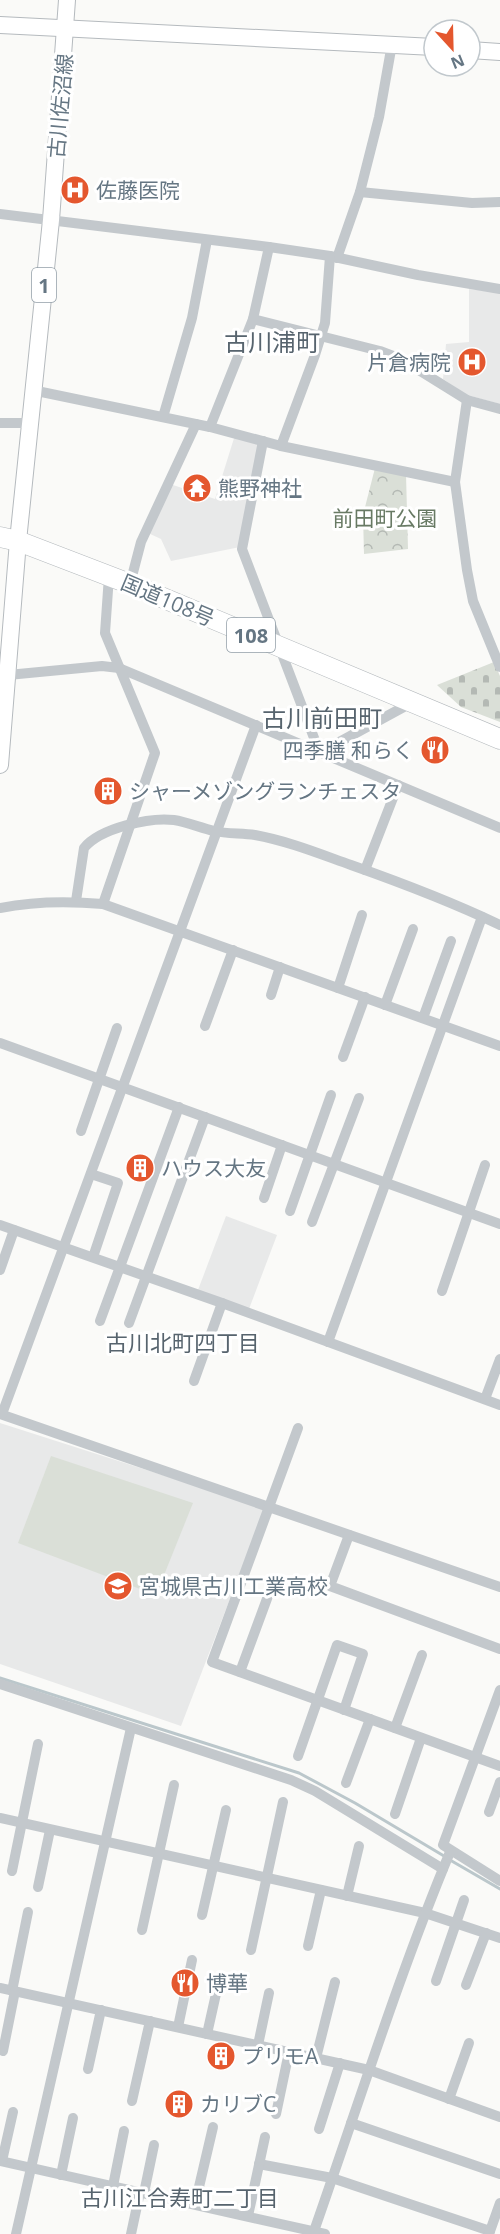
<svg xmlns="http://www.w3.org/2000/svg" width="500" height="2234" viewBox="0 0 500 2234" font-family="'Open Sans','Noto Sans JP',sans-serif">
<defs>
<pattern id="forest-crowns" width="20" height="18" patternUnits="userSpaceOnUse" patternTransform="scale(1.5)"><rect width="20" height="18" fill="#dadfd7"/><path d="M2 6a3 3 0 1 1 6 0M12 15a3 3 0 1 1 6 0" fill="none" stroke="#b4b9b4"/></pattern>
<pattern id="cemetery-stones" width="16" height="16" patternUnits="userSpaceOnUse" patternTransform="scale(1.5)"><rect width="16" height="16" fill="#dadfd7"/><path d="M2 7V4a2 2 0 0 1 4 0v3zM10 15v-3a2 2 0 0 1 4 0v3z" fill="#b4b9b4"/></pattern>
</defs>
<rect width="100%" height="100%" fill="#fafaf8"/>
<g fill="#e8e9e9">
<path d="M469,289L500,292V404L467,395L443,379L446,344L469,342Z"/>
<path d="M235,435L261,443L240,547L171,561L161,539L148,533L170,484L215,499Z"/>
<path d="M226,1216L277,1235L249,1309L198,1290Z"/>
<path d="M0,1423L265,1508L181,1726L0,1664Z"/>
</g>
<path fill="#dadfd7" d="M51,1456L193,1503L156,1595L18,1543Z"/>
<path fill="url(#forest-crowns)" d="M375,468L406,474L408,549L364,554L363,515Z"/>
<path fill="url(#cemetery-stones)" d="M494,662L500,676V722L461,707L437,685Z"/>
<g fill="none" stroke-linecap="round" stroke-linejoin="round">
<g stroke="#bbc7cb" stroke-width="3">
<path d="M0,1678L299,1773L355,1803L444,1856"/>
<path d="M450,1860L500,1889"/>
</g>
<g stroke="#b5babe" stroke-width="18">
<g id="primary">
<path d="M0,25L434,47"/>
<path d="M470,50L500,52"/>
<path d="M0,765L18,541L51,220L67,0"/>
</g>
</g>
<g stroke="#b4b9bd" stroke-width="21">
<path id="highway" d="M0,537L18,541L130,584L500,739"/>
</g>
<g stroke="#c3c8cc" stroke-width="10">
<path d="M360,192L472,203L500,202"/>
<path d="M0,214L269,247L330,256L418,275L500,289"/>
<path d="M337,258L360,192L379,117L392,44"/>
<path d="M253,319L380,351L401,359L467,400L500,409"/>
<path d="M32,390L210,427L281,446L455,482"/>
<path d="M467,400L455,482L467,570L473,601L500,667"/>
<path d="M163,417L192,318L207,240"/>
<path d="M0,423H29"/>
<path d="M210,427L253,319L269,247"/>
<path d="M263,441L242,549L319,751"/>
<path d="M281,446L315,355L325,323L330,256"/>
<path d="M130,584L141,542L196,424"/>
<path d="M8,675L102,666L119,668L500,828"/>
<path d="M321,752L411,703"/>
<path d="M365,870L398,785"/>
<path d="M76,901L84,848C100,828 150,817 174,820C187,822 201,828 214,831C227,834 241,833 255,835C288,841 320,854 351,865C402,883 452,902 500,925"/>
<path d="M103,904L155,753L105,633L109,576"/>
<path d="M0,908C35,901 68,901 103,904L500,1046"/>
<path d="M338,988L362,915"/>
<path d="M271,995L280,967"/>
<path d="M385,1005L413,929"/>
<path d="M423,1018L451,941"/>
<path d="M205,1026L233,950"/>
<path d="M0,1043L500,1224"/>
<path d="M343,1057L365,997"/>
<path d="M81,1131L117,1028"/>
<path d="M91,1174L118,1183L93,1257"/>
<path d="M264,1198L282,1145"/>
<path d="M290,1211L331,1095"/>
<path d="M312,1222L359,1098"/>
<path d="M0,1225L222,1303L500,1405"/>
<path d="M0,1270L14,1230"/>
<path d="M442,1291L485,1165"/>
<path d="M100,1321L179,1107"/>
<path d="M129,1323L205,1117"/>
<path d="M328,1342L482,917"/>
<path d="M194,1381L222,1303"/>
<path d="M485,1399L500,1359"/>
<path d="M0,1414L500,1587"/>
<path d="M2,1414L256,725"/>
<path d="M298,1428L212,1662L500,1766"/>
<path d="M349,1535L330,1586L500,1649"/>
<path d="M240,1672L268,1596"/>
<path d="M0,1684L291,1780L315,1791L443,1869"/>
<path d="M500,1690L443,1845L500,1881"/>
<path d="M395,1728L422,1655"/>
<path d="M298,1756L337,1645L363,1654L344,1710"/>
<path d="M346,1783L370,1719"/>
<path d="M489,1812L500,1782"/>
<path d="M395,1814L421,1738"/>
<path d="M0,1818L425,1913L500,1938"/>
<path d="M12,1871L38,1744"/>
<path d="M38,1887L50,1830"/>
<path d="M347,1896L359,1846"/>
<path d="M202,1915L226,1810"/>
<path d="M142,1930L174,1785"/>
<path d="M308,1946L321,1890"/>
<path d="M251,1950L283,1802"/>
<path d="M436,1981L464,1900"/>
<path d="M466,1985L486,1933"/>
<path d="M0,1988L369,2070L500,2117"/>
<path d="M12,1991L28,1912"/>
<path d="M178,2027L192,1960"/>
<path d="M207,2034L220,1976"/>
<path d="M258,2045L269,1993"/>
<path d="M3,2051L15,1991"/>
<path d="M316,2058L335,1982"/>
<path d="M88,2069L101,2010"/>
<path d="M449,2099L469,2043"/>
<path d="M132,2101L150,2021"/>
<path d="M276,2114L289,2052"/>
<path d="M351,2123L500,2174"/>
<path d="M319,2129L340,2063"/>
<path d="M0,2161L325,2234"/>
<path d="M2,2161L13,2112"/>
<path d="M259,2164L332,2178L490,2231"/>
<path d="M61,2175L73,2118"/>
<path d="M113,2186L124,2131"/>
<path d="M144,2193L154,2145"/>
<path d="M195,2204L213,2127"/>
<path d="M248,2216L265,2137"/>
<path d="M16,2234L131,1728"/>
<path d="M131,2234L140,2192"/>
<path d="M313,2234C358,2106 398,1977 450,1852"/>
<path d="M489,2234L500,2203"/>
</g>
<use href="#primary" stroke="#fff" stroke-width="16"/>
<use href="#highway" stroke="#fff" stroke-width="20"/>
</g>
<defs>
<g id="hospital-disc" transform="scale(1.5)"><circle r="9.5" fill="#e4572e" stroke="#fff"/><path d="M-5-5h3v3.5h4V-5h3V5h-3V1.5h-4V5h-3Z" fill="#fff"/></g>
<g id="temple-disc" transform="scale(1.5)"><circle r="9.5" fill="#e4572e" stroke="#fff"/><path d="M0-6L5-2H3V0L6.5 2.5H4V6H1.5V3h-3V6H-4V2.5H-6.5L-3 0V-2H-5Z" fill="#fff"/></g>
<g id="restaurant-disc" transform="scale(1.5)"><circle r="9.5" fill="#e4572e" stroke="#fff"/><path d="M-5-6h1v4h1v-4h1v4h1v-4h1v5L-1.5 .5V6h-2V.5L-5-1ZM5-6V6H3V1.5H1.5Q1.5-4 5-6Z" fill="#fff"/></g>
<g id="building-disc" transform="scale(1.5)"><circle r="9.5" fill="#e4572e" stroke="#fff"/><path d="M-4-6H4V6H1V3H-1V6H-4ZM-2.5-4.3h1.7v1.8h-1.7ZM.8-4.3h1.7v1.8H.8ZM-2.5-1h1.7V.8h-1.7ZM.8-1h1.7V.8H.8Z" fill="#fff"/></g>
<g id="school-disc" transform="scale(1.5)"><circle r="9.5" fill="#e4572e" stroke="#fff"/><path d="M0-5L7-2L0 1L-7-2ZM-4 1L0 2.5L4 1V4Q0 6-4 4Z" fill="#fff"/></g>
</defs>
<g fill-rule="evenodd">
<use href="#hospital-disc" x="75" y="190"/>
<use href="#hospital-disc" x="472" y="362"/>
<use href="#temple-disc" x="197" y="488"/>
<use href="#restaurant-disc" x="435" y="750"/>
<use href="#building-disc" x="108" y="791"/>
<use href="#building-disc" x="140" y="1168"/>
<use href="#school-disc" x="118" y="1586"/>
<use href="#restaurant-disc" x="185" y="1983"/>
<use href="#building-disc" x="221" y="2056"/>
<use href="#building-disc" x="179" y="2104"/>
</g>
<g text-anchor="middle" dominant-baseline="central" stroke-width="6" stroke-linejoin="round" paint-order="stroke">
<g fill="#fff" stroke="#939fa8" stroke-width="1.5">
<rect x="32" y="268" width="24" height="34" rx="4.5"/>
<rect x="227" y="618" width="48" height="34" rx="4.5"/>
</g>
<g font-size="20" font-weight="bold" fill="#657683">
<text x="44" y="285">1</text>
<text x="251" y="635">108</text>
</g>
<g font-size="21" fill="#657683" stroke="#fff">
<text transform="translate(60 106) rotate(-85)">古川佐沼線</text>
<text transform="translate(168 600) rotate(23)">国道108号</text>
</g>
<g font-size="21" fill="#657683" stroke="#fff" text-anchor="start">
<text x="96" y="190">佐藤医院</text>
<text x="451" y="362" text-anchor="end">片倉病院</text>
<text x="218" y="488">熊野神社</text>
<text x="414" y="750" text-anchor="end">四季膳 和らく</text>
<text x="129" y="791">シャーメゾングランチェスタ</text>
<text x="161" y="1168">ハウス大友</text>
<text x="139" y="1586">宮城県古川工業高校</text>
<text x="206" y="1983">博華</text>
<text x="242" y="2056">プリモA</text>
<text x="200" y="2104">カリブC</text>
</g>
<g font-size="21" fill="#687a64" stroke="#fff">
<text x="385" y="518">前田町公園</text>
</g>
<g font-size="22" fill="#57646e" stroke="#fff">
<text x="183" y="1342">古川北町四丁目</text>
<text x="180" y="2197">古川江合寿町二丁目</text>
</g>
<g font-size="24" fill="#57646e" stroke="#fff">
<text x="272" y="341">古川浦町</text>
<text x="322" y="717">古川前田町</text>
</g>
</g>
<g transform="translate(452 48) rotate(158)"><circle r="28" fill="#ffffff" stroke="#c1c8cd" stroke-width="1.5"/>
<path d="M0-4.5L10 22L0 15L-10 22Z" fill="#e4572e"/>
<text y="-9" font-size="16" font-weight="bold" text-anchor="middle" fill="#657683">N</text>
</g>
</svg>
